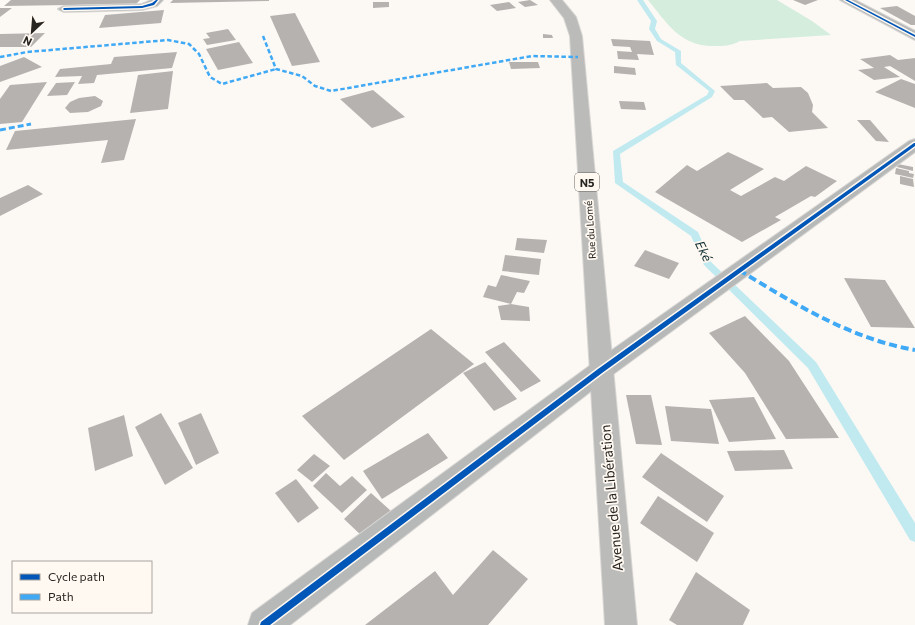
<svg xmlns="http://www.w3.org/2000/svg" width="915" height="625" viewBox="0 0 915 625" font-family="Commissioner,sans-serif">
<rect width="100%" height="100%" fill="#fcf9f5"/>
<path fill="#d4eddc" d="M648,0H777L812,21L831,35L740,41C730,46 724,46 713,46C680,46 667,23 648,0Z"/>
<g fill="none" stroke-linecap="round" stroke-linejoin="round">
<path fill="#c0eaef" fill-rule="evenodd" d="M637,0H643L657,21L655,29L661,39L681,51V63L715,91L712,97L620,154L623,182L698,232L711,262L816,362L915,523V542L910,540L808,368L704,265L691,236L615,183L613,151L707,95L709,91L676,65L675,52L657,41L649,29L651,21Z"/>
</g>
<g fill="#b6b2b0">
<path d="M11,0H140L136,4L4,6Z"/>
<path d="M173,0H269V1L170,3Z"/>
<path d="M530,0L538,5L525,7L518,2Z"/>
<path d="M793,0H818L805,5Z"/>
<path d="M373,2H389V7L373,8Z"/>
<path d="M509,2L516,8L497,11L490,5Z"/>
<path d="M897,6L915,16V25H911L880,8Z"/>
<path d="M0,8H12L0,17Z"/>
<path d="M164,10L161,23L99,28L105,15Z"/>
<path d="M295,13L320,62L292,66L270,16Z"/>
<path d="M228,29L236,40L207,45L203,39L210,38L206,33Z"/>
<path d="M45,33L31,47H0V34Z"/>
<path d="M543,34L552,35L553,38H543Z"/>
<path d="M611,39L650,41L654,55L637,54L639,60L618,59L617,51L632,52L630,47L613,46Z"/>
<path d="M239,42L253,63L218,70L206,49Z"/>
<path d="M177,52L172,68L97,75L94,83L78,84L82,76L55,77L60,69L111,64L114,57Z"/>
<path d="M890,55L898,60L915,58V81L890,66L884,67L900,77L874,80L858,70L874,68L860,59Z"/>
<path d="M24,57L42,67L0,82V66Z"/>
<path d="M509,62H538L540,68L511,69Z"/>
<path d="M614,66L635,68L636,75L614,73Z"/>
<path d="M173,71L168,109L130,113L138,75Z"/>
<path d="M901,79L915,84V108L875,92Z"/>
<path d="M47,82L22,122L0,124V99L10,85Z"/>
<path d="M75,82L67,95L47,96L56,83Z"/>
<path d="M767,83L773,88L801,87L808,93L813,105L812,112L828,128L789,132L772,117L763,118L744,100H734L720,86Z"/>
<path d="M373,90L405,117L372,128L340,99Z"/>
<path d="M95,96L103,101L101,106L88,112L70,113L65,108L70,102L79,98Z"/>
<path d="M619,101L644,102L646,110L621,109Z"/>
<path d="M136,119L124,160L101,163L108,140L6,150L15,131Z"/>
<path d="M857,120H870L889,142L876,141Z"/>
<path d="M728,152L764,169L730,190L741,196L775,177L784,181L806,166L837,181L815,197L811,196L775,217L781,220L742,242L655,192L687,165L697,171Z"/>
<path d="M898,164L913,167V171L897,167Z"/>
<path d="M896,168L909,171V173L914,174L913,178L895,174Z"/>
<path d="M900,176L913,179L914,187L900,184Z"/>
<path d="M28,185L43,194L0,216V198Z"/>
<path d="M517,238L547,240L544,253L515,250Z"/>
<path d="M645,250L679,263L669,279L634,266Z"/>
<path d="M505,255L541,259L539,275L502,271Z"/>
<path d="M501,275L530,281L524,293L517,292L511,304L483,297L488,285L496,287Z"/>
<path d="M844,278L885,280L915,328L871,327Z"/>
<path d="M511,304L529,307L530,321L501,320L498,306Z"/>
<path d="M745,316L789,361L839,438L786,439L745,373L709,333Z"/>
<path d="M431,329L474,364L344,460L302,416Z"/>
<path d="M504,342L541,381L521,392L485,352Z"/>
<path d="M485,362L517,399L494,411L463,373Z"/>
<path d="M626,395H651L662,445L636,444Z"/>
<path d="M754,397L776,439L729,442L709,400Z"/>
<path d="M665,406L711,409L719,444L671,441Z"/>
<path d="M161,413L193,468L165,485L135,427Z"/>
<path d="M201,413L219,453L196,465L178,423Z"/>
<path d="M124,415L133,456L95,471L88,428Z"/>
<path d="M428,433L448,458L382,499L363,471Z"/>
<path d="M784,450L793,469L735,471L727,451Z"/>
<path d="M661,453L724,496L707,522L642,477Z"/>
<path d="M314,454L330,466L312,482L297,470Z"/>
<path d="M326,473L340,486L352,476L367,490L342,513L313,486Z"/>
<path d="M296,479L319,508L298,523L275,493Z"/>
<path d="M371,493L391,511L364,538L344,519Z"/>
<path d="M658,496L714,533L697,562L640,523Z"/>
<path d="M493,550L528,579L488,625H365L435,571L453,595Z"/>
<path d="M696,572L750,610L743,625H677L669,620Z"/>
</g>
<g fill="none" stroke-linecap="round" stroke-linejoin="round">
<g stroke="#d9d7d4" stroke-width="2">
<g id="minor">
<path d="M151,0H163L157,6L142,10L64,12L58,9L64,6L142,4Z"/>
<path d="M840,0H855L915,31V40Z"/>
<path d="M915,139V152L608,378L290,625H248L252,613L592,364L909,141Z"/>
</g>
</g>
<g stroke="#d9d7d4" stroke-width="2">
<path id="primary" d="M550,0H562L576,17L582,36L637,625H605L570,36L564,18Z"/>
</g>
<use href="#minor" fill="#b7b9b9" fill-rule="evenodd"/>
<use href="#primary" fill="#bbbbba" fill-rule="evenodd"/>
<g stroke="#3fa9f5" stroke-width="2.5" stroke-dasharray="4.5 2.5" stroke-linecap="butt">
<path d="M263,36L276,69L302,76L315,86L331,91L532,56L578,57"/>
<path d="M0,57L27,52L168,40L189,44L199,54L210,77L222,84L276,69"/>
</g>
<path stroke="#3fa9f5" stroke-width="3" stroke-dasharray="6 3" stroke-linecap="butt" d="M0,130L31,124"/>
<path stroke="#3fa9f5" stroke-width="4" stroke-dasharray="8 4" stroke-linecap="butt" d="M739,270C793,303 851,339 915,350"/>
<g stroke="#fff9f2" stroke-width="3">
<g id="cycleway">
<path d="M156,0H158L154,5L142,8L64,10L63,9L64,8L142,6L152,3Z"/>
<path d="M845,0H848L915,35V37Z"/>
<path d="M914,143H915V146L602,373L270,625H260L261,622L598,369Z"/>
</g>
</g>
<use href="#cycleway" fill="#0057b8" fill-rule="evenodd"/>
</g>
<g text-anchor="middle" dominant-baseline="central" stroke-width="3.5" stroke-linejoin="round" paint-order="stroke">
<g font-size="10" fill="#282521" stroke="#fff9f2">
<text transform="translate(590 230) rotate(-94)">Rue du Lomé</text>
</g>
<rect fill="#fff9f2" stroke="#686560" stroke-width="1" x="575" y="173" width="24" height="18" rx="3"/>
<g font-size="11" font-weight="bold" fill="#282521">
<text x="587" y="182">N5</text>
</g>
<g font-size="13" font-style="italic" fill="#102f33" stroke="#fff9f2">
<text transform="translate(704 251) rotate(64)">Eké</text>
</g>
<g font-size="14" fill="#282521" stroke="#fff9f2">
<text transform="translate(611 498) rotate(-95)">Avenue de la Libération</text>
</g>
</g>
<rect x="12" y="561" width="140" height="52" fill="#fff9f2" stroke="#a9a49e"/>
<rect x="20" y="574" width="20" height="6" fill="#0057b8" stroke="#a9a49e"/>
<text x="48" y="581" font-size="12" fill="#282521">Cycle path</text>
<rect x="20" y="594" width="20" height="6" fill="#3fa9f5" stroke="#a9a49e"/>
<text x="48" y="601" font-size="12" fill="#282521">Path</text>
<g transform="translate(32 32) rotate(206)" stroke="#fff9f2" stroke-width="3" paint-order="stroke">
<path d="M0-3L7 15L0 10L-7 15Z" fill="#282521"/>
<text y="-6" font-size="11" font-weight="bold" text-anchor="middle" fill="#282521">N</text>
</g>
</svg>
